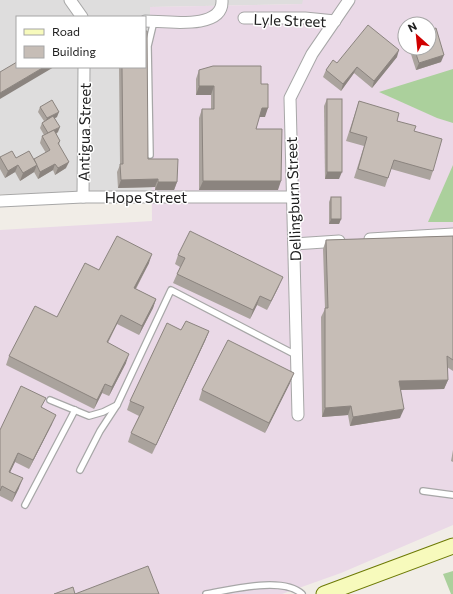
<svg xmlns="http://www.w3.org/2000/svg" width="453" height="594" viewBox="0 0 453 594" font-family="Commissioner,sans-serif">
<rect width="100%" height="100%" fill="#f1ede7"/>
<path fill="#dedddd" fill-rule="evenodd" d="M0,0H303V4L150,7L153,192L0,194ZM17,17H145V67H17Z"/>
<path fill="#ead9e7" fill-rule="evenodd" d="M303,0H453V525L341,573L282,594H0V230L152,221L150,7L302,4ZM405,24H429V48H405Z"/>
<g fill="#abd09c">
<path d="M453,69V123L437,118L379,92Z"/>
<path d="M453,165V222H428Z"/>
<path d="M453,571V594H451L443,574Z"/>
</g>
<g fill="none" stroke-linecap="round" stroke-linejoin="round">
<g stroke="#a7a7a7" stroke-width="8">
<g id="service">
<path d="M150,155L148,46L154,21"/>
<path d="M50,400L89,416L103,412L117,405L171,290L296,355"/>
<path d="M80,470L100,431L117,405"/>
<path d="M423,491L453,495"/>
<path d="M25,505L75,410"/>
<path d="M206,594C230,590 283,576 302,594"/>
</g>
</g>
<g stroke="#a7a7a7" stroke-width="13">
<g id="minor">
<path d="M70,0L82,17"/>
<path d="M244,18H305L335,21"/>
<path d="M145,21C165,21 224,31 222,0"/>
<path d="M83,197L84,67"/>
<path d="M0,201L83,197H293"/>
<path d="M370,239L453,234"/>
<path d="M294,244L339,241"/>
<path d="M298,415L290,98L312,54L349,0"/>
</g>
</g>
<g stroke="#6d7a05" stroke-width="17">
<path id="secondary" d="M324,594L453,546"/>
</g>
<use href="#service" stroke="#fff" stroke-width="5.5"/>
<use href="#minor" stroke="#fff" stroke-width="11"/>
<use href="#secondary" stroke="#f7fabc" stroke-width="15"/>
</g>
<g fill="#aaa39d">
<path d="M409,48H429L441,62L416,70Z"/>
<path d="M397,57L372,88L354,73L341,91L323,77L326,70L337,63Z"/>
<path d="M119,67H145L148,159L177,182L174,190H155V187L118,188L117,172L120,165Z"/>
<path d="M199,70L261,84L265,117H259L256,129L278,190H199V118L202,109H211V95H196V79Z"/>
<path d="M327,99L339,179H325L324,106Z"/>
<path d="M359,101L397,121L414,131L433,171L430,180L391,169L385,187L354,178L364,146L346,141Z"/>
<path d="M40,107L57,117L55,118L58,132L56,134L60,141L59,145L66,168L55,175L53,170L38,179L34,172L20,181L15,172L5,178L0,169V157L16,158L34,159L46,153L40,143L42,136L44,135L40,128L42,123L44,121L38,112Z"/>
<path d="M331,197L341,219L339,224H329V202Z"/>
<path d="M453,236V371L447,367L448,380L444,389L401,390L400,418L350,426L348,415L322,417L321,317L325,309L323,249L326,240Z"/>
<path d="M178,255L279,286L267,310L257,305L250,319L173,283L177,274L180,267L175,264Z"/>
<path d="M149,263L136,289L156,299L153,308L139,335L117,324L108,343L126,363L109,396L102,393L94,409L6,365L9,356L57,317L99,270Z"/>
<path d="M181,330L209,331L205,341L152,454L128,442L131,433L139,416L127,410L130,401Z"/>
<path d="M290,383L265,433L199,400L202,390Z"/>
<path d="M42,408L52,424L29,469L15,462L10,472L19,488L12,502L0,496V430Z"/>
<path d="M453,450V462L451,461Z"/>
</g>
<g fill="#8b847f">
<path d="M399,50L397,57L372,88L374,81Z"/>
<path d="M444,55L441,62L416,70L419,63Z"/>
<path d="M44,67H54L0,99V93Z"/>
<path d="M357,67L354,73L341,91L343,84Z"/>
<path d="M199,86H214L211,95H196Z"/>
<path d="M262,108H268L265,117H258Z"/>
<path d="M59,112L57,117L45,123L47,118Z"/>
<path d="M60,127L58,132L46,139L48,134Z"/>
<path d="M69,162L66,168L55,175L58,168Z"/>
<path d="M55,164L53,170L38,179L40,172Z"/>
<path d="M18,165L15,172L5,178L8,171Z"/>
<path d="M37,165L34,172L20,181L23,173Z"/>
<path d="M327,172H342L339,179H325Z"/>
<path d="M158,179L155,187L118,188L121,180Z"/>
<path d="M203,181H281L278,190H199Z"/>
<path d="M158,182H177L174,190H155Z"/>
<path d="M331,219H341L339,224H329Z"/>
<path d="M152,254L149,263L131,297L134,288Z"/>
<path d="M283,277L279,286L267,310L271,301Z"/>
<path d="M260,296L257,305L250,319L253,310Z"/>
<path d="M156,299L153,308L139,335L142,326Z"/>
<path d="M121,315L117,324L103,351L107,342Z"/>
<path d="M209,331L205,341L152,454L156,445Z"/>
<path d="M129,354L126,363L109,396L112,387Z"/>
<path d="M294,373L290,383L265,433L269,423Z"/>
<path d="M448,380L444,389L396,390L399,381Z"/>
<path d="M105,384L102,393L94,409L97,400Z"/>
<path d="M351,406L348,415L322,417L325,408Z"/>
<path d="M404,409L400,418L350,426L353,417Z"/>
<path d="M56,415L52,424L29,469L33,460Z"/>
<path d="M18,453L15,462L6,481L9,472Z"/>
<path d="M23,478L19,488L12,502L15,493Z"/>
</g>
<g fill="#c6bdb6" stroke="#8b847f">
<path d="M368,25L399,50L374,81L357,67L343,84L326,70L333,60L337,63Z"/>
<path d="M436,28L444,55L419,63L414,48H429V30Z"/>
<path d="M145,31H147L148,159H178L177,182H158V179L121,180L120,164H123L122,67H145Z"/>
<path d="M17,62V67H44L0,93V72Z"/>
<path d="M213,66H261V84H268V108H262L256,129H282L281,181H203L202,109H214V86H199V70Z"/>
<rect x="327" y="99" width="15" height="73"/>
<path d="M52,100L59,112L47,118L40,107Z"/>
<path d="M359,101L399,113L397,121L416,126L414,131L442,139L433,171L394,160L388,178L358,169L367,137L350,132Z"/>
<path d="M53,116L60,127L48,133L42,123Z"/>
<path d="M54,130L60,141L58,143L69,162L58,168L55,164L40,172L34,159L50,150L42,136Z"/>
<path d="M12,151L16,158L29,151L37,165L23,173L18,165L8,171L0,157Z"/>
<rect x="331" y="197" width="10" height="22"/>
<path d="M190,231L283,277L271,301L260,296L253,310L177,274L185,258L178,255Z"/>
<path d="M117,236L152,254L134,288L156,299L142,326L121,315L107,342L129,354L112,387L105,384L97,400L9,356L35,306L57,317L85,263L99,270Z"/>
<path d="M453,236V360L447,356L448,380L399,381L404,409L353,417L351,406L325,408V308H328L326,240Z"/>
<path d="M186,321L209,331L156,445L131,433L144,407L130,401L167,323L181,330Z"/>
<path d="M228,340L294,373L269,423L202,390Z"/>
<path d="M21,386L46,398L41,407L56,415L33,460L18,453L9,472L23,478L15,493L2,486L0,491V430Z"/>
<path d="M148,566L159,594H54L73,587L75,594Z"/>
</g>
<g text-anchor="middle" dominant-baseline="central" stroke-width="3" stroke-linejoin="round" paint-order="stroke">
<g font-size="15" fill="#202020" stroke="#fff">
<text transform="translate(290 20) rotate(2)">Lyle Street</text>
<text transform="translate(84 132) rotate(-89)">Antigua Street</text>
<text x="146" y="197">Hope Street</text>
<text transform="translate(293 199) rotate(-92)">Dellingburn Street</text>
</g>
</g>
<rect x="16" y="16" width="130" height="52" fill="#ffffff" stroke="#a6a6a6"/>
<rect x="24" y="29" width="20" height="6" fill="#f7fabc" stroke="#a6a6a6"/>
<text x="52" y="36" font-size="12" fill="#202020">Road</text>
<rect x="24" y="46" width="20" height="12" fill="#c6bdb6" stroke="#a6a6a6"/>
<text x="52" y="56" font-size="12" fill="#202020">Building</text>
<g transform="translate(417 36) rotate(333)"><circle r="19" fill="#ffffff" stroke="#a6a6a6"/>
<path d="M0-3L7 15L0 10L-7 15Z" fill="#d00000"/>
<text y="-6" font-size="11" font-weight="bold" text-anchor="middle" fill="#202020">N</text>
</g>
</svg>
